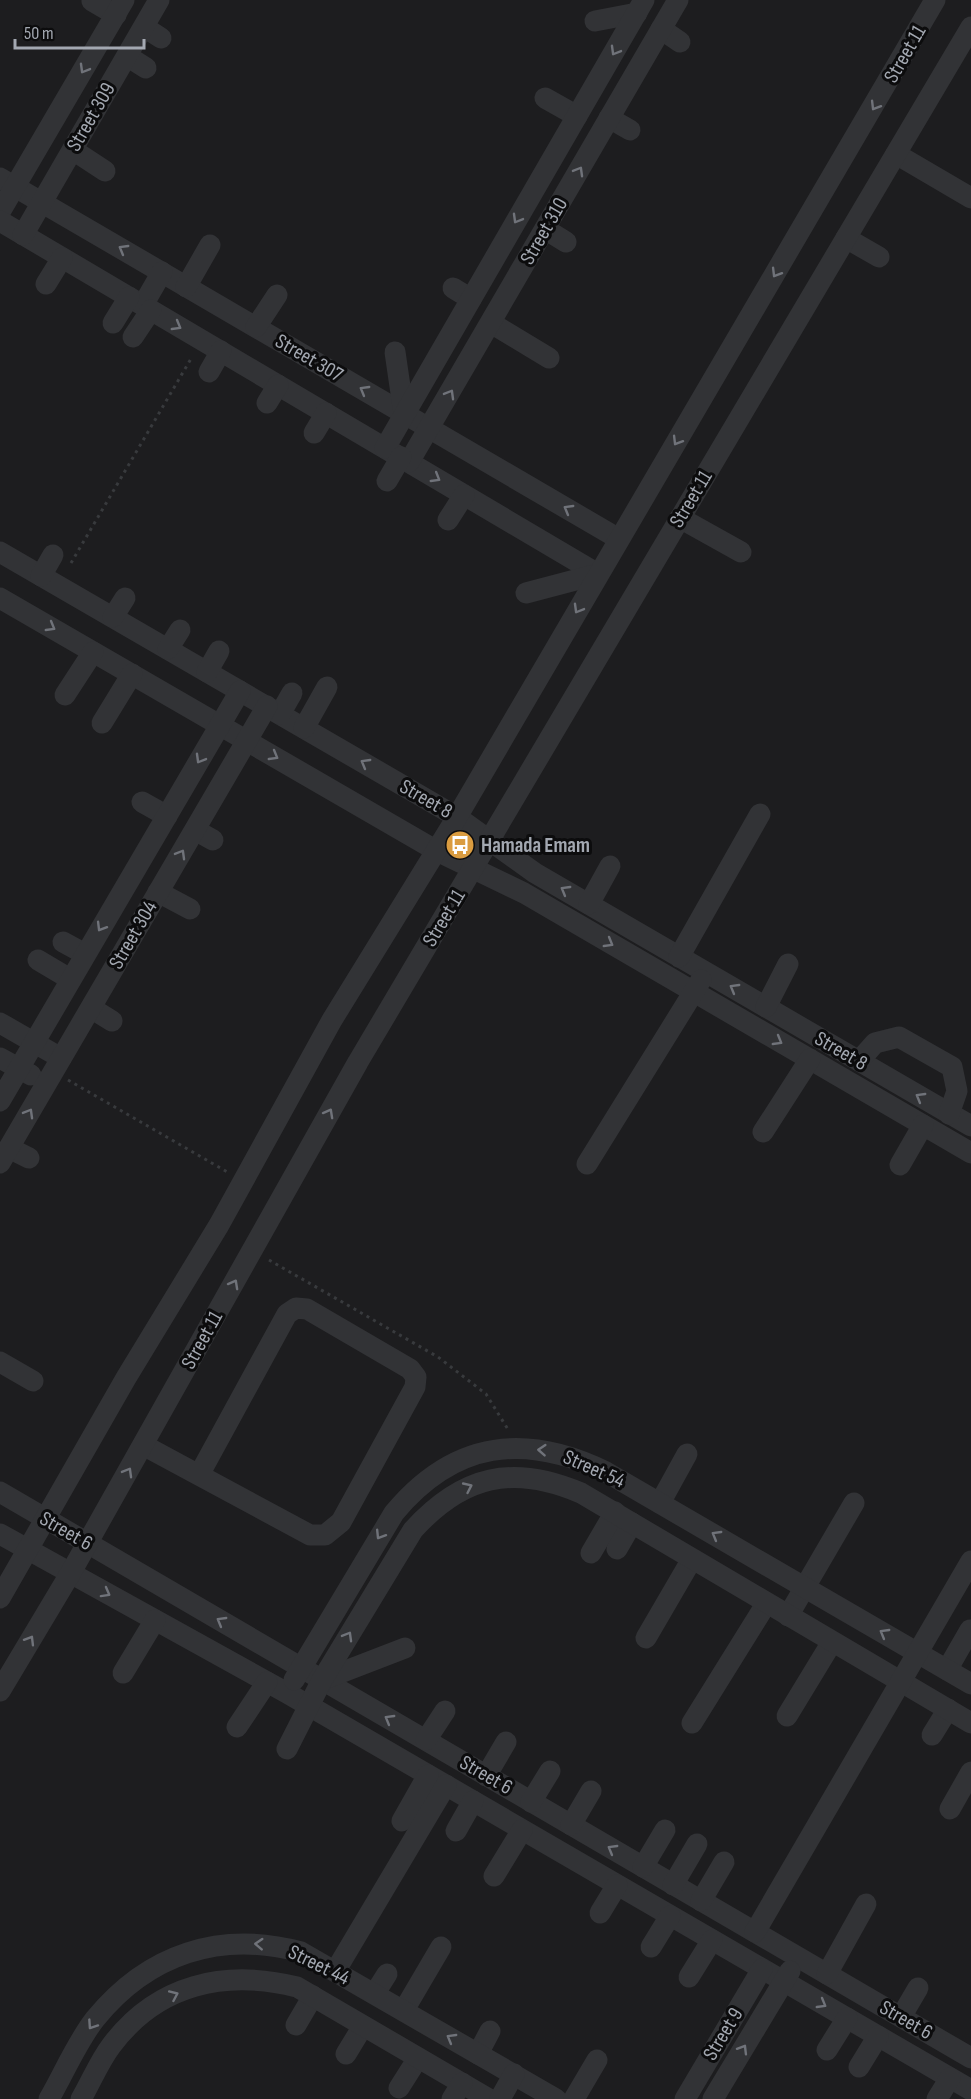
<svg xmlns="http://www.w3.org/2000/svg" width="971" height="2099" viewBox="0 0 971 2099" font-family="'Sofia Sans Condensed',sans-serif">
<rect width="100%" height="100%" fill="#111112"/>
<rect fill="#1d1d1f" x="0" y="0" width="971" height="2099"/>
<g fill="none" stroke-linecap="round" stroke-linejoin="round">
<g stroke="#383a3d" stroke-width="3" stroke-dasharray="3 4.5" stroke-linecap="butt">
<path d="M71,563L192,357"/>
<path d="M68,1080L229,1173"/>
<path d="M269,1260L438,1357L486,1394L509,1431"/>
</g>
<g stroke="#323336" stroke-width="21">
<path d="M92,1L116,15"/>
<path d="M595,21L637,13"/>
<path d="M144,27L161,38"/>
<path d="M661,29L680,42"/>
<path d="M127,56L146,68"/>
<path d="M545,98L577,116"/>
<path d="M609,118L630,130"/>
<path d="M73,150L105,171"/>
<path d="M896,154L971,198"/>
<path d="M0,178L619,539"/>
<path d="M0,212L124,0"/>
<path d="M0,221L598,574"/>
<path d="M545,229L566,242"/>
<path d="M23,235L159,0"/>
<path d="M846,238L879,257"/>
<path d="M46,284L62,258"/>
<path d="M186,287L210,245"/>
<path d="M453,288L471,299"/>
<path d="M143,305L162,272"/>
<path d="M113,323L129,297"/>
<path d="M491,323L549,358"/>
<path d="M256,327L277,295"/>
<path d="M133,337L151,310"/>
<path d="M395,352L404,414"/>
<path d="M209,372L221,351"/>
<path d="M267,403L278,385"/>
<path d="M314,433L326,413"/>
<path d="M385,448L644,0"/>
<path d="M409,462L678,0"/>
<path d="M387,481L401,457"/>
<path d="M680,518L741,552"/>
<path d="M448,520L464,495"/>
<path d="M0,552L457,817L535,873L971,1126"/>
<path d="M41,576L53,555"/>
<path d="M526,593L598,574"/>
<path d="M0,598L437,851L524,893L971,1153"/>
<path d="M113,617L125,598"/>
<path d="M168,649L180,630"/>
<path d="M207,672L219,651"/>
<path d="M65,695L93,652"/>
<path d="M280,714L292,693"/>
<path d="M102,723L132,674"/>
<path d="M304,728L327,687"/>
<path d="M142,802L167,816"/>
<path d="M195,830L213,840"/>
<path d="M158,892L190,909"/>
<path d="M589,904L610,866"/>
<path d="M63,942L85,954"/>
<path d="M679,957L760,814"/>
<path d="M38,960L70,979"/>
<path d="M766,1007L788,964"/>
<path d="M91,1008L112,1021"/>
<path d="M0,1023L61,1058"/>
<path d="M0,1058L31,1075"/>
<path d="M859,1061L875,1043L899,1037L952,1067L957,1091L949,1114"/>
<path d="M0,1101L240,691"/>
<path d="M763,1132L810,1059"/>
<path d="M9,1148L29,1158"/>
<path d="M0,1163L267,706"/>
<path d="M587,1164L701,980"/>
<path d="M900,1165L923,1125"/>
<path d="M0,1362L33,1381"/>
<path d="M143,1445L310,1535H325L341,1522L415,1387L416,1377L410,1369L307,1309L296,1308L287,1314L199,1475"/>
<path d="M0,1492L971,2058"/>
<path d="M660,1503L687,1454"/>
<path d="M0,1534L287,1693L971,2090"/>
<path d="M617,1549L632,1523"/>
<path d="M591,1553L615,1512"/>
<path d="M0,1598L126,1378L219,1225L332,1020L457,817L935,0"/>
<path d="M788,1616L854,1503"/>
<path d="M646,1638L692,1559"/>
<path d="M947,1670L970,1630"/>
<path d="M123,1673L155,1620"/>
<path d="M294,1680L394,1513C454,1441 524,1432 606,1472L971,1684"/>
<path d="M322,1680L405,1648"/>
<path d="M0,1691L70,1574L358,1062L971,27"/>
<path d="M787,1716L832,1642"/>
<path d="M692,1723L766,1604"/>
<path d="M237,1727L267,1682"/>
<path d="M932,1735L948,1709"/>
<path d="M426,1740L445,1711"/>
<path d="M287,1749L322,1680L413,1530C463,1475 513,1464 581,1493L971,1723"/>
<path d="M486,1776L506,1742"/>
<path d="M531,1802L550,1771"/>
<path d="M950,1809L971,1772"/>
<path d="M402,1821L428,1775"/>
<path d="M571,1825L591,1791"/>
<path d="M456,1831L473,1801"/>
<path d="M643,1867L665,1830"/>
<path d="M494,1876L522,1830"/>
<path d="M673,1885L697,1844"/>
<path d="M701,1901L724,1862"/>
<path d="M600,1913L617,1885"/>
<path d="M755,1932L971,1561"/>
<path d="M651,1947L670,1916"/>
<path d="M336,1970L446,1785"/>
<path d="M827,1974L866,1904"/>
<path d="M689,1977L712,1940"/>
<path d="M375,1993L387,1974"/>
<path d="M404,2010L441,1947"/>
<path d="M901,2017L918,1988"/>
<path d="M296,2025L313,1996"/>
<path d="M827,2050L847,2018"/>
<path d="M346,2054L363,2026"/>
<path d="M478,2054L490,2031"/>
<path d="M859,2067L878,2036"/>
<path d="M399,2088L418,2058"/>
<path d="M49,2099C64,2073 77,2042 95,2019C148,1954 220,1930 301,1952L556,2099"/>
<path d="M81,2099C91,2082 99,2062 111,2046C157,1984 225,1969 297,1987L489,2099"/>
<path d="M452,2099L462,2083"/>
<path d="M500,2099L514,2074"/>
<path d="M574,2099L597,2060"/>
<path d="M685,2099L762,1969"/>
<path d="M713,2099L790,1971"/>
<path d="M937,2099L950,2078"/>
</g>
</g>
<defs><path id="oneway-chevron" d="M-2-3.5L2.5 0L-2 3.5" fill="none" stroke-width="1.6" stroke-linecap="round" stroke-linejoin="round" transform="scale(1.5)"/></defs>
<g stroke="#70737a">
<use href="#oneway-chevron" transform="translate(615 51) rotate(120)"/>
<use href="#oneway-chevron" transform="translate(84 69) rotate(120)"/>
<use href="#oneway-chevron" transform="translate(875 106) rotate(121)"/>
<use href="#oneway-chevron" transform="translate(579 171) rotate(-60)"/>
<use href="#oneway-chevron" transform="translate(517 219) rotate(120)"/>
<use href="#oneway-chevron" transform="translate(123 249) rotate(-150)"/>
<use href="#oneway-chevron" transform="translate(776 273) rotate(121)"/>
<use href="#oneway-chevron" transform="translate(177 326) rotate(30)"/>
<use href="#oneway-chevron" transform="translate(364 390) rotate(-150)"/>
<use href="#oneway-chevron" transform="translate(450 394) rotate(-60)"/>
<use href="#oneway-chevron" transform="translate(677 441) rotate(121)"/>
<use href="#oneway-chevron" transform="translate(436 478) rotate(31)"/>
<use href="#oneway-chevron" transform="translate(568 509) rotate(-150)"/>
<use href="#oneway-chevron" transform="translate(578 609) rotate(120)"/>
<use href="#oneway-chevron" transform="translate(51 627) rotate(30)"/>
<use href="#oneway-chevron" transform="translate(274 756) rotate(30)"/>
<use href="#oneway-chevron" transform="translate(200 759) rotate(120)"/>
<use href="#oneway-chevron" transform="translate(365 763) rotate(-150)"/>
<use href="#oneway-chevron" transform="translate(181 854) rotate(-60)"/>
<use href="#oneway-chevron" transform="translate(565 890) rotate(-150)"/>
<use href="#oneway-chevron" transform="translate(101 927) rotate(121)"/>
<use href="#oneway-chevron" transform="translate(609 943) rotate(30)"/>
<use href="#oneway-chevron" transform="translate(734 988) rotate(-150)"/>
<use href="#oneway-chevron" transform="translate(778 1041) rotate(30)"/>
<use href="#oneway-chevron" transform="translate(920 1097) rotate(-150)"/>
<use href="#oneway-chevron" transform="translate(29 1113) rotate(-60)"/>
<use href="#oneway-chevron" transform="translate(329 1113) rotate(-61)"/>
<use href="#oneway-chevron" transform="translate(234 1284) rotate(-61)"/>
<use href="#oneway-chevron" transform="translate(542 1450) rotate(-176)"/>
<use href="#oneway-chevron" transform="translate(128 1472) rotate(-60)"/>
<use href="#oneway-chevron" transform="translate(468 1487) rotate(-25)"/>
<use href="#oneway-chevron" transform="translate(380 1535) rotate(122)"/>
<use href="#oneway-chevron" transform="translate(716 1535) rotate(-150)"/>
<use href="#oneway-chevron" transform="translate(106 1593) rotate(29)"/>
<use href="#oneway-chevron" transform="translate(221 1621) rotate(-150)"/>
<use href="#oneway-chevron" transform="translate(884 1633) rotate(-150)"/>
<use href="#oneway-chevron" transform="translate(348 1636) rotate(-60)"/>
<use href="#oneway-chevron" transform="translate(30 1640) rotate(-59)"/>
<use href="#oneway-chevron" transform="translate(389 1719) rotate(-150)"/>
<use href="#oneway-chevron" transform="translate(612 1849) rotate(-150)"/>
<use href="#oneway-chevron" transform="translate(259 1944) rotate(-177)"/>
<use href="#oneway-chevron" transform="translate(174 1995) rotate(-24)"/>
<use href="#oneway-chevron" transform="translate(822 2004) rotate(30)"/>
<use href="#oneway-chevron" transform="translate(92 2025) rotate(124)"/>
<use href="#oneway-chevron" transform="translate(451 2038) rotate(-150)"/>
<use href="#oneway-chevron" transform="translate(743 2049) rotate(-59)"/>
</g>
<defs>
<g id="bus-disc" transform="scale(1.5)"><circle r="9.5" fill="#da9c40" stroke="#0c0c0d"/><path d="M-5-6H5V4H4V6H2V4H-2V6H-4V4H-5ZM-3.5-4V0h7V-4ZM-3.5 1.2v1.5H-2V1.2ZM2 1.2v1.5H3.5V1.2Z" fill="#fff"/></g>
</defs>
<g fill-rule="evenodd">
<use href="#bus-disc" x="460" y="845"/>
</g>
<g text-anchor="middle" dominant-baseline="central" stroke-width="6" stroke-linejoin="round" paint-order="stroke">
<g font-size="21" fill="#a3a8b1" stroke="#0c0c0d">
<text transform="translate(905 54) rotate(-60)">Street 11</text>
<text transform="translate(91 117) rotate(-60)">Street 309</text>
<text transform="translate(544 231) rotate(-60)">Street 310</text>
<text transform="translate(309 358) rotate(30)">Street 307</text>
<text transform="translate(691 499) rotate(-59)">Street 11</text>
<text transform="translate(426 799) rotate(30)">Street 8</text>
<text transform="translate(444 918) rotate(-59)">Street 11</text>
<text transform="translate(133 935) rotate(-60)">Street 304</text>
<text transform="translate(841 1051) rotate(30)">Street 8</text>
<text transform="translate(202 1340) rotate(-61)">Street 11</text>
<text transform="translate(594 1469) rotate(24)">Street 54</text>
<text transform="translate(66 1531) rotate(30)">Street 6</text>
<text transform="translate(486 1775) rotate(30)">Street 6</text>
<text transform="translate(319 1965) rotate(26)">Street 44</text>
<text transform="translate(906 2020) rotate(30)">Street 6</text>
<text transform="translate(723 2034) rotate(-59)">Street 9</text>
</g>
<g font-size="21" font-weight="bold" fill="#a3a8b1" stroke="#0c0c0d" text-anchor="start">
<text x="481" y="845">Hamada Emam</text>
</g>
</g>
<path d="M15 39v9h129v-9" fill="none" stroke="#a3a8b1" stroke-width="3"/>
<text x="24" y="39" font-size="18" fill="#a3a8b1" stroke="#0c0c0d" stroke-width="4.5" paint-order="stroke">50 m</text>
</svg>
